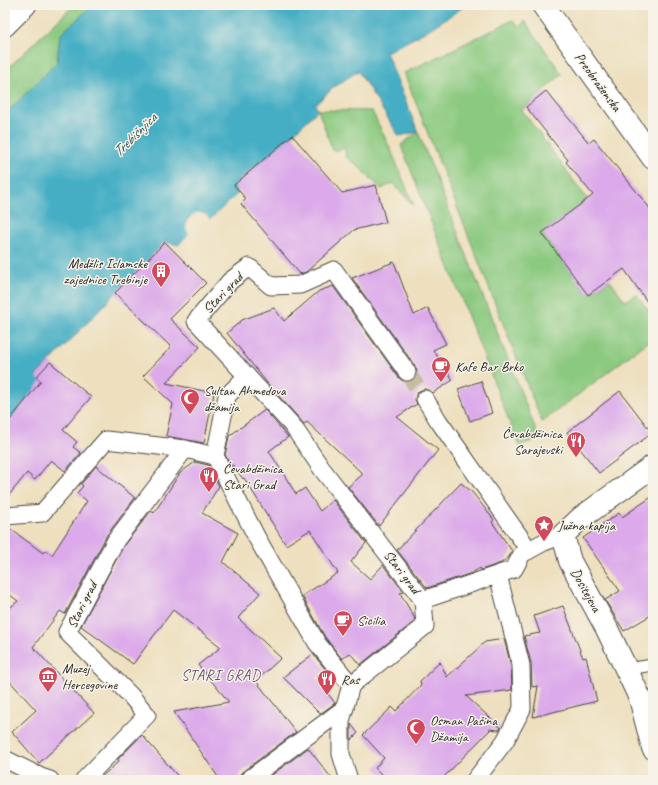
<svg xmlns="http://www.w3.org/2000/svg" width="658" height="785" viewBox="0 0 658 785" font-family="Caveat,sans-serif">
<rect width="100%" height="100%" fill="#f7f3e8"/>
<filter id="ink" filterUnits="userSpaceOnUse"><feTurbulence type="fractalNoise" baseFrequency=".025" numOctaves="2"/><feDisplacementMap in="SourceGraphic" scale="8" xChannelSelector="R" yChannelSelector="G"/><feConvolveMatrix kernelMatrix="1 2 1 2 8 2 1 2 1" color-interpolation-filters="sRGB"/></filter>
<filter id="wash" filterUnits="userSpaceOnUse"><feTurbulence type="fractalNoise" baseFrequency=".012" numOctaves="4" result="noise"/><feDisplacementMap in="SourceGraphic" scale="16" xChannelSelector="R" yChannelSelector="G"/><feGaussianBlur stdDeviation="0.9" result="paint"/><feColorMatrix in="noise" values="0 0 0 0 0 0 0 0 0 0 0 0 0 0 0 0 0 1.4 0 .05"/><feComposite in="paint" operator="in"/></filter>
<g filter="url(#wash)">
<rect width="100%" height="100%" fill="#eee0bf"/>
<g fill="#8ac97f" stroke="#5a7a55">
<path d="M74,5H93L60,35L57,62L5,114V71Z"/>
<path d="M513,20L519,27L525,21L562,74L522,110L587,199L542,233L588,295L610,280L625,301L636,294L653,316V338L542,422L404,73Z"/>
<path d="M318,110L372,111L391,150L414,206L393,183L381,189L358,166L346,157L344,148L333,151Z"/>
<path d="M418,132L539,438L519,446L401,145Z"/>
</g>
<path fill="#45aec4" stroke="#386c78" d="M93,5H466C440,23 415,39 386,52L418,132L399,136L358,71L334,87L315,105L318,110L292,135L235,185L238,194L210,220L206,215L201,213L188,218L186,228L190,234L179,245L165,242L36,376L48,387L25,401L5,426V114L57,62L60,35Z"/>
<path fill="#eee0bf" d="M238,194L240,195L211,222H209L204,216L201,215L193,216L189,221L188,228L191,235L180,246L179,245L189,234L186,228L187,221L192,215L196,213H201L206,215L210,220Z"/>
<g id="blocks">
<g fill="#dcaaea">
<path d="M546,91L589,143L594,139L653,212V310L624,269L588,295L542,233L593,195L566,162L568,160L526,107Z"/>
<path d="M292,135L342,193L376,185L386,222L354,230L306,272L300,274L241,204L246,199L234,185Z"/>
<path d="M165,242L206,283L170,319L200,347L166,383L214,393L204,443L166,436L173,404L143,376L171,347L115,293Z"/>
<path d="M394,262L414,315L428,308L446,344L433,350L453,380L433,393L429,390L425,389L419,391L416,395L415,399L417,404L397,417L438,450L379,526L348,487L363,474L307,422L304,424L268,384L227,333L242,320L274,308L284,321L319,291L333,286L399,378L403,381L408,382L412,380L416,376L417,371L415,366L352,278Z"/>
<path d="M50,362L91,397L63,430L77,442L73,447L81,453L65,471L51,460L35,480L27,473L5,500V426L41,381L36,377Z"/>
<path d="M481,381L492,413L470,421L458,389Z"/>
<path d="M620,391L652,433L599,473L567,432Z"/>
<path d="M265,410L288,437L269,451L296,494L305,488L320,511L333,500L366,543L351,562L370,579L383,565L404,592L400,593L414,617L415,621L360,665L350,653L342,659L325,637L302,596L338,573L310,530L286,545L244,478L243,479L233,465L232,467L225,455L229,436Z"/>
<path d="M195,462L208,465L219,486L202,513L238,533L223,562L260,593L238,618L281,658L256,681L296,732L242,772L239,776L238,780H220L174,712L229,702L198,665L221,647L173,610L133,664L81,626L124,545L151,511L154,513L180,473Z"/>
<path d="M96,466L135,498L107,535L65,614L60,611L33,647L94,713L39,763L12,732L36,710L5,676V612L18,601L5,591V527H8L43,553L45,550L52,555L87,501L77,493L83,486L81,484Z"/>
<path d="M461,483L472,492L494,520L492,522L512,551L509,557L501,563L481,570L480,568L472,573L427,588L397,550Z"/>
<path d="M653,496V614L624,631L605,600L620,591L583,538L619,513L622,517Z"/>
<path d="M563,606L583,658L586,657L597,701L533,717L538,686L532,687L531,663L524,636L540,633L534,616Z"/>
<path d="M504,639L511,666L512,690L466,696L501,728L499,730L489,729L490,730L441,780H387L375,768L384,758L363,735L392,707L396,711L421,685L420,681L440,662L447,677L485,642Z"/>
<path d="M313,654L326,670L316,678L335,703L320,714L283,677Z"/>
<path d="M351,724L358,733L351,740Z"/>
<path d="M142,735L181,780H98L119,761L118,759Z"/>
<path d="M308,748L333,780H265Z"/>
</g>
</g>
</g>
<g filter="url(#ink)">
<use href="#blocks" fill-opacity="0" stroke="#484641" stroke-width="1"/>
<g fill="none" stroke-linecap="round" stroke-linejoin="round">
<path stroke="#c7bca1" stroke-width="17" stroke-dasharray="17 8" stroke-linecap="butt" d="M407,372L425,399"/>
<g stroke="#484641" stroke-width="13">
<path id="service" d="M627,669L653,665"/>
</g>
<g stroke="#484641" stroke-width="19">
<g id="pedestrian">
<path d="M407,372L334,270L300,285L271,286L249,267L230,281L196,321L292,425L322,469L423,600"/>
<path d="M247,376L227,396L215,456L257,538L317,643L351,685"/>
<path d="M425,399L438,420L529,550"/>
<path d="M5,517L6,516L42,513L106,440L185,449"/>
<path d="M5,759L41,777L50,780"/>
<path d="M84,780L147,715L130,695L67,632L116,540L185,449L215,456"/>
<path d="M248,780L345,708"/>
<path d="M349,780L341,754V721L351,685L425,626L423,600L514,569L522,554L544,542L563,535"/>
<path d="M475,780L505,741L522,709L521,665L498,575"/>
</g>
</g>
<g stroke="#484641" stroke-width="24">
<g id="minor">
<path d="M543,5L653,158"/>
<path d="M5,25L25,5"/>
<path d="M653,466L581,518L563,535L570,561L607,629L640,698L653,748"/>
</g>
</g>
<use href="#service" stroke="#fff" stroke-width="11"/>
<use href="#pedestrian" stroke="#fff" stroke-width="17"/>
<use href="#minor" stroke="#fff" stroke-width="22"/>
</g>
</g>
<defs>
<g id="building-pin" transform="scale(1)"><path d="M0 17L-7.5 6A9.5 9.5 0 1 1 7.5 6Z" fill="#d1495b" stroke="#f7f3e8"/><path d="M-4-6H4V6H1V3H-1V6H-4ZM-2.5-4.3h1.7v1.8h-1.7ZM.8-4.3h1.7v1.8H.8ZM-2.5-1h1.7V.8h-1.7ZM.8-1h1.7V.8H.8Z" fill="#fff"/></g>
<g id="cafe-pin" transform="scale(1)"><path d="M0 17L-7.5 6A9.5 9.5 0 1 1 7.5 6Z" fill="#d1495b" stroke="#f7f3e8"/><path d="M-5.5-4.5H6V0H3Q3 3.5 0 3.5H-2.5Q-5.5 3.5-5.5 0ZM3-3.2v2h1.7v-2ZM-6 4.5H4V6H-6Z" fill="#fff"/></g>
<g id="mosque-pin" transform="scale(1)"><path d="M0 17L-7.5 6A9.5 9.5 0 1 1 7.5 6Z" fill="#d1495b" stroke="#f7f3e8"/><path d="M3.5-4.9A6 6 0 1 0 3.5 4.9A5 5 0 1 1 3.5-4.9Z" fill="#fff"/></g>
<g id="restaurant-pin" transform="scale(1)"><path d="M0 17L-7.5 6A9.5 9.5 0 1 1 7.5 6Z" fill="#d1495b" stroke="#f7f3e8"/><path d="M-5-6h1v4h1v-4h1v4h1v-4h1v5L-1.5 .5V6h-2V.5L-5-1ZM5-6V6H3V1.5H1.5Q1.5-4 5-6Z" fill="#fff"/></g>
<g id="sight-pin" transform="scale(1)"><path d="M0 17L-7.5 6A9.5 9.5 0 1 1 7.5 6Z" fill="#d1495b" stroke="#f7f3e8"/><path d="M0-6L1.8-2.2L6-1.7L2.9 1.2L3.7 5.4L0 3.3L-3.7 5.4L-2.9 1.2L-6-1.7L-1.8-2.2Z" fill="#fff"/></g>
<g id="museum-pin" transform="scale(1)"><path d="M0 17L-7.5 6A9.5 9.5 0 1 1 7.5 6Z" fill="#d1495b" stroke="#f7f3e8"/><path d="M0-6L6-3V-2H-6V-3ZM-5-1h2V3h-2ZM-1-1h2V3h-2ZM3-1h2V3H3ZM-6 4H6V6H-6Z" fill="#fff"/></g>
</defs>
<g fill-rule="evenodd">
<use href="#building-pin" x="161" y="271"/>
<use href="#cafe-pin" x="441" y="366"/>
<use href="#mosque-pin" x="190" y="398"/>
<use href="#restaurant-pin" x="576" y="441"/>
<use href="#restaurant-pin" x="209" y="476"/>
<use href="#sight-pin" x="544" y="525"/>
<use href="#cafe-pin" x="343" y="620"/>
<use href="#museum-pin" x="48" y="676"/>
<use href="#restaurant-pin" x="327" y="679"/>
<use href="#mosque-pin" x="416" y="728"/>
</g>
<g text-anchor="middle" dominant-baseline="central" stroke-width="3" stroke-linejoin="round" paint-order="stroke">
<g font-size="14" fill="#2b2b2b" stroke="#f7f3e8">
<text transform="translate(598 82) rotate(54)">Preobraženska</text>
<text transform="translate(223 293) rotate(-46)">Stari grad</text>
<text transform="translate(402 572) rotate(53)">Stari grad</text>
<text transform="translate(586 590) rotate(61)">Dositejeva</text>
<text transform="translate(82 605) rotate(-63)">Stari grad</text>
</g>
<g font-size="14" fill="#2b2b2b" stroke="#f7f3e8" text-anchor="start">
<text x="147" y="263" text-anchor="end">Medžlis Islamske<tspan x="147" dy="16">zajednice Trebinje</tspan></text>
<text x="455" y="366">Kafe Bar Brko</text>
<text x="204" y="390">Sultan Ahmedova<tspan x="204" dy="16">džamija</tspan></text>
<text x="562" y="433" text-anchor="end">Ćevabdžinica<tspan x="562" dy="16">Sarajevski</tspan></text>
<text x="223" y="468">Ćevabdžinica<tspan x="223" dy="16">Stari Grad</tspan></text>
<text x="558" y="525">Južna kapija</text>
<text x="357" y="620">Sicilia</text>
<text x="62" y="668">Muzej<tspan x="62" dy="16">Hercegovine</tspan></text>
<text x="341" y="679">Ras</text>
<text x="430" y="720">Osman Pašina<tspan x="430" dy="16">Džamija</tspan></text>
</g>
<g font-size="15" font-style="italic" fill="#345961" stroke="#f7f3e8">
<text transform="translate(135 135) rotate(-45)">Trebišnjica</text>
</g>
<g font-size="15" letter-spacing="1" fill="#69576e" stroke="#f7f3e8">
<text x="221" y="675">STARI GRAD</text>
</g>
</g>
<rect width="658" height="785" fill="none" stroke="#f7f3e8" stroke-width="20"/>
</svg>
